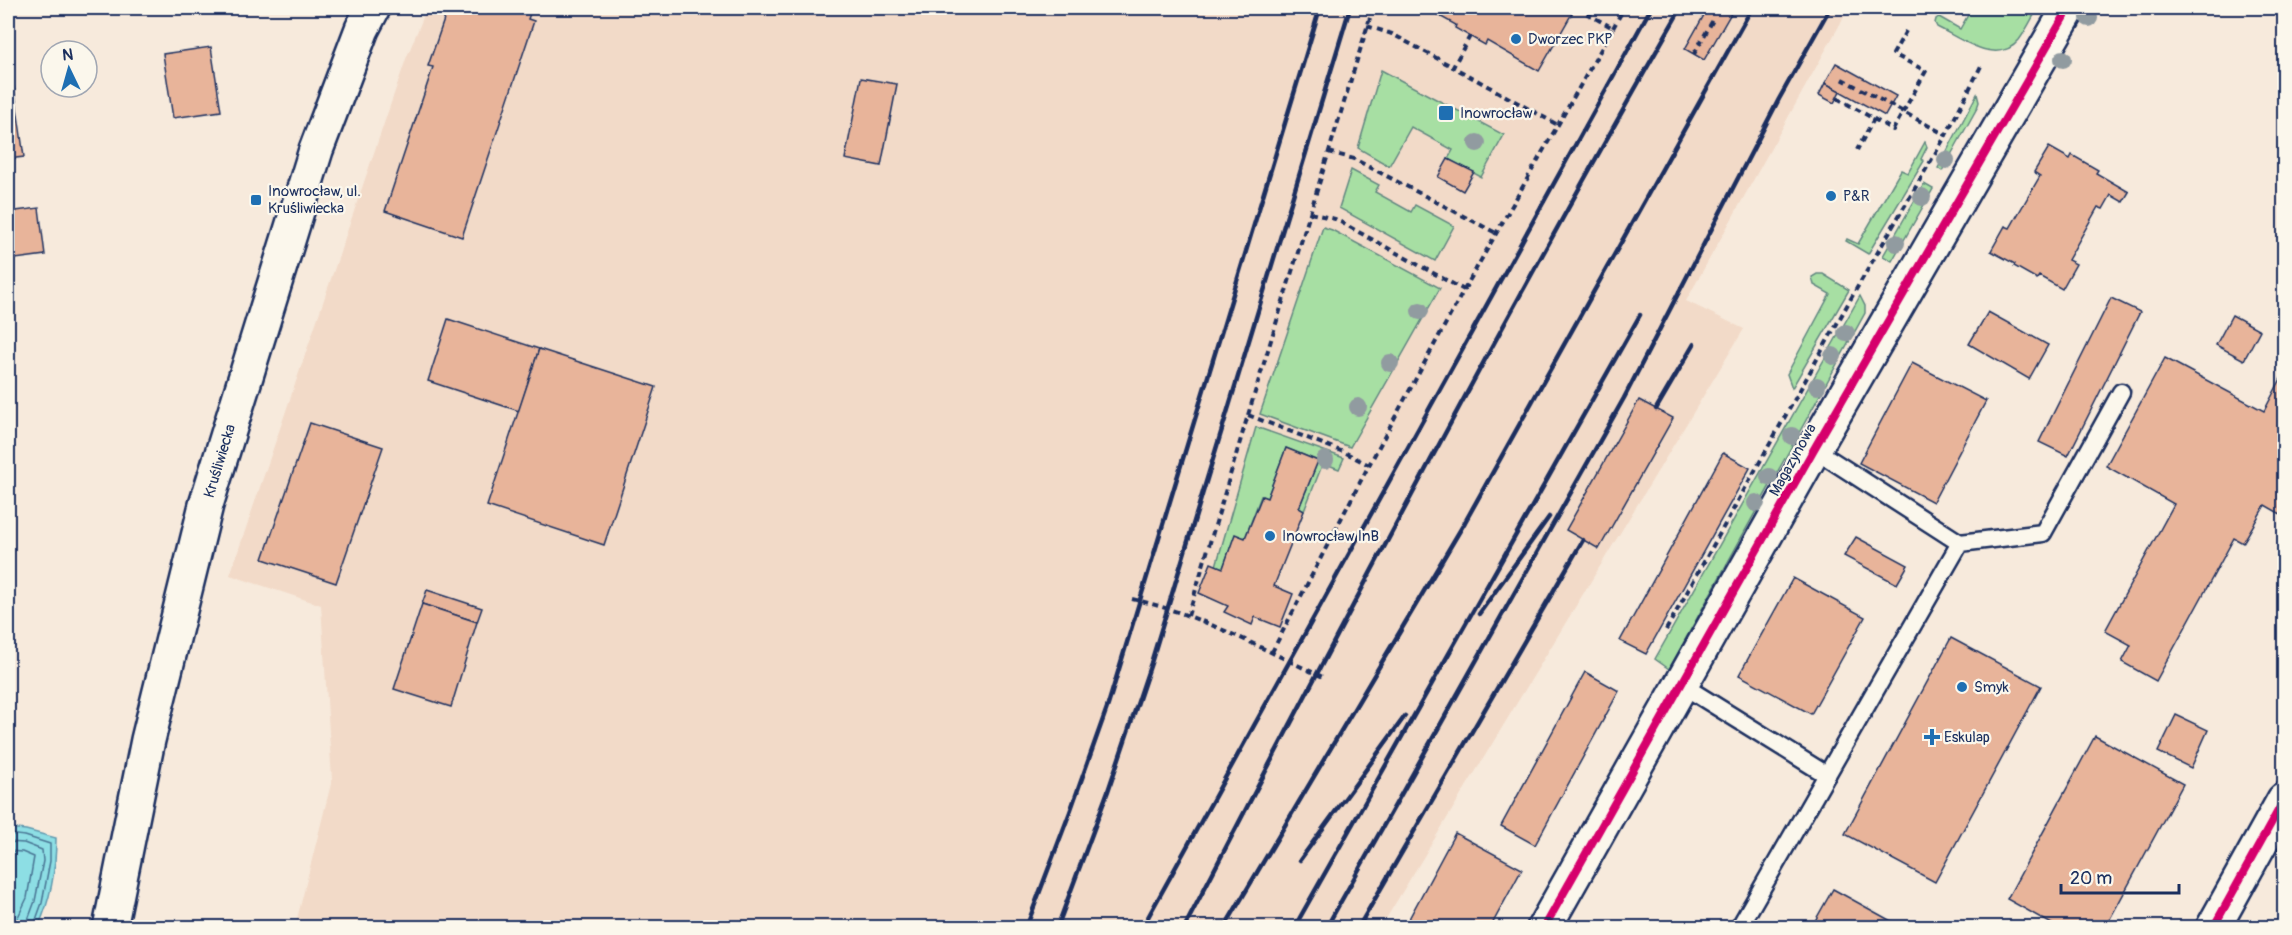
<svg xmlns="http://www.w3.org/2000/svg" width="2292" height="935" viewBox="0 0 2292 935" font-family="Pangolin,sans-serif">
<rect width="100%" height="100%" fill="#f7eadc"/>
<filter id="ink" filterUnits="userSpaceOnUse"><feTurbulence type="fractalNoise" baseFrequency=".0167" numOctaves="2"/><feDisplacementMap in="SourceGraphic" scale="12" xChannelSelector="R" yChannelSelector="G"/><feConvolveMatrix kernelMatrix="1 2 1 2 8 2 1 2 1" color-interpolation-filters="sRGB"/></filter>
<g filter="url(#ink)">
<path fill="#f2dac8" d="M427,8H1849L1686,301L1744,329L1381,927H295L332,780L321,605L230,575L406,59Z"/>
<g fill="#a7dfa3" stroke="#618780" stroke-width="1.5">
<path d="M1972,8H2038C2032,18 2026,31 2019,40C1997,67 1960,38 1937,27L1935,23L1936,19L1939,17L1960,29Z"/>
<path d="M1381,70L1504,135L1481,177L1448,159L1453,150L1411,127L1389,166L1358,148Z"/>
<path d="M1977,94L1979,102L1977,108L1942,171L1938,168Z"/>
<path d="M1925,142L1927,147L1921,159L1924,161L1868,254L1846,241L1847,239L1858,244L1901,170L1908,173Z"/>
<path d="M1351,170L1379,185L1375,192L1411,212L1415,205L1454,226L1435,261L1339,208Z"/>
<path d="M1924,184L1933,189L1892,261L1883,256Z"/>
<path d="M1323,227L1332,230L1440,288L1350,447L1260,414Z"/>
<path d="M1817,274H1823L1849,290L1792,388L1787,374L1830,294L1814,285L1812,277Z"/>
<path d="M1860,296L1865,306V313L1669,669L1655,659Z"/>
<path d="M1256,427L1344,458L1339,469L1323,463L1304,511L1299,508L1318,461L1286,448L1267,498L1261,496L1245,538L1235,535L1223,568L1216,566Z"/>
</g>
<path fill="#8ddee4" stroke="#5f98ae" stroke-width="1.5" d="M8,828L26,830L56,838C56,870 51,899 38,927H8Z"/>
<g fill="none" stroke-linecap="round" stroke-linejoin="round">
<g stroke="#497594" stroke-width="1.5">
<path d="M8,834L25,836L50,844V861L42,903L33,928"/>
<path d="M8,842L24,843L42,850L43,861L35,901L25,928"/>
<path d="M8,851L22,852L34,857L27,898L18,917L16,928"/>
</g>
</g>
<g fill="#e8b49a" stroke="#1b2f5e" stroke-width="1.5">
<path d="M448,8H479L493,12L494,8H532L528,19L534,21L462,237L385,211L433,67L428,66Z"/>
<path d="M1425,8H1575L1539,71L1487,41L1485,45L1455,28L1456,25Z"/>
<path d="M1708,8H1734L1704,60L1685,49Z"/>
<path d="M211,47L221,111L173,118L163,54Z"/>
<path d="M1836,63L1896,96L1885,116L1825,83Z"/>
<path d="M861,78L897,84L881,166L845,159Z"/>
<path d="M1825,83L1840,91L1834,103L1819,95Z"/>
<path d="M14,87L24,157L8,159V88Z"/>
<path d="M2049,147L2070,159L2072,155L2098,170L2096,173L2129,192L2123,202L2111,195L2103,209L2098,207L2068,260L2076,264L2062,289L2039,276L2037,279L2014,266L2015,264L1991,251L2005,226L2010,228L2040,176L2034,172Z"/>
<path d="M1448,159L1474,172L1463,191L1438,177Z"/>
<path d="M39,208L45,255L8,260V212Z"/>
<path d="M2111,298L2140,312L2068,456L2039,442Z"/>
<path d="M1988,312L2048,345L2029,379L1969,344Z"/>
<path d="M2232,315L2260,330L2244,360L2216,345Z"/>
<path d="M448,319L539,349L519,411L428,381Z"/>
<path d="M539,349L656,387L604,545L487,506Z"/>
<path d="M2165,358L2264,411L2284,373V516L2265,505L2243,543L2234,538L2156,681L2122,662L2131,645L2105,631L2174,504L2106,466Z"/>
<path d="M1912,363L1986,401L1933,502L1859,463Z"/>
<path d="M1639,400L1673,418L1599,549L1566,530Z"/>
<path d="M310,423L383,447L336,583L263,559Z"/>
<path d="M1286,448L1318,461L1299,508L1304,511L1274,586L1293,594L1280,627L1255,617L1252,625L1224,612L1228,606L1199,593L1211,563L1223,568L1235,534L1245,538L1262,496L1267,498Z"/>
<path d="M1723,453L1750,468L1646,654L1620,641Z"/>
<path d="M1856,537L1908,565L1897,584L1844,556Z"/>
<path d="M1793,578L1865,617L1811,714L1739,675Z"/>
<path d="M427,590L482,608L477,622L422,604Z"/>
<path d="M422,604L477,622L451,707L394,689Z"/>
<path d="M1951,638L2041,686L1935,882L1845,834Z"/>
<path d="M1585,672L1619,691L1535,845L1501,826Z"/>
<path d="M2176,715L2208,730L2191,768L2158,752Z"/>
<path d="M2095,736L2183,784L2105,928H2059L2007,899Z"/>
<path d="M1455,833L1522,869L1490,928H1404Z"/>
<path d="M1833,889L1902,927V928H1811Z"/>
</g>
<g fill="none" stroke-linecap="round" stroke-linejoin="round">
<g stroke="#1b2f5e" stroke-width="21">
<g id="service">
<path d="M1814,449L1960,543"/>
<path d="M1682,685L1827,775"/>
<path d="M1739,928L1960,543L2043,533L2121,392"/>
</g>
</g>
<g stroke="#1b2f5e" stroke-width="38">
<g id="tertiary">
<path d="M1544,928L1814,449L2069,8"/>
<path d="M2213,928L2284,800"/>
</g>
</g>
<g stroke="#1b2f5e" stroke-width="38">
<path id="secondary" d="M110,928L148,740L206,505L316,150L362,29L373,8"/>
</g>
<g stroke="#1b2f5e" stroke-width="4" stroke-dasharray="6 4.5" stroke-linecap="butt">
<path d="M1367,26L1392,34L1453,67"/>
<path d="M1613,28L1624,8"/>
<path d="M1470,36L1453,67L1558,125"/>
<path d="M1694,54L1713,20"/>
<path d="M1842,79L1946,135L1981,66"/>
<path d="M1837,98L1874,119L1857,150"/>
<path d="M1874,119L1893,130L1926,71L1893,54L1906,31"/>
<path d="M1329,152L1354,159L1496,233"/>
<path d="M1310,213L1335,219L1464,290L1369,465"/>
<path d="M1464,290L1613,28L1586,13L1589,8"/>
<path d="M1248,415L1373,8"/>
<path d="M1132,599C1200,614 1262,649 1325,678"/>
<path d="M1188,616L1248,415L1346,453L1369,465L1272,652"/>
<path d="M1666,630L1854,293L1946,135"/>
</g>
<use href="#service" stroke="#fbf7ec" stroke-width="16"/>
<use href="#tertiary" stroke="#fbf7ec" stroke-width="33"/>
<use href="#secondary" stroke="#fbf7ec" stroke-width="33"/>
<g stroke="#1b2f5e" stroke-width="4.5">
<path d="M1656,409L1694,344"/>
<path d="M1479,614L1549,517"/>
<path d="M1300,860L1405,716"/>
<path d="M1026,928L1070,812L1108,705L1320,8"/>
<path d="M1057,928L1108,791L1151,663L1350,8"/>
<path d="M1142,928L1651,8"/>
<path d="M1184,928C1345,618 1508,310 1681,8"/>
<path d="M1224,928L1465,522L1752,8"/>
<path d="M1294,928L1640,315"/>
<path d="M1326,928L1624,398L1779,99L1830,8"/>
<path d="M1358,928L1583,540"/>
</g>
<g stroke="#fbf7ec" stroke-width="11">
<g id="cycleway">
<path d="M1544,928L1814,449L2069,8"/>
<path d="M2213,928L2284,800"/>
</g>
</g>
<use href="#cycleway" stroke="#d6006c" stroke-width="8"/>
</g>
<g fill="#919ba0">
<circle cx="2089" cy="18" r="9"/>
<circle cx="2063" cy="59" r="9"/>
<circle cx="1477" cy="143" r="9"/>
<circle cx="1946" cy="160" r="9"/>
<circle cx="1922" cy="197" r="9"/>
<circle cx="1896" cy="243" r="9"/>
<circle cx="1420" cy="311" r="9"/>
<circle cx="1846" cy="333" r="9"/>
<circle cx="1833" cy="356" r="9"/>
<circle cx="1390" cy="363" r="9"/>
<circle cx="1817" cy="386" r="9"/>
<circle cx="1358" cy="407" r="9"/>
<circle cx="1792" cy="436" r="9"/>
<circle cx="1325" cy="460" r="9"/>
<circle cx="1769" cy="477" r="9"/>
<circle cx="1756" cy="503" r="9"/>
</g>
</g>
<g fill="#1f6fb2" stroke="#fbf7ec" stroke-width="2">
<circle cx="1516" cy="39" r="6"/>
<rect x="1438" y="105" width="16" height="16" rx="3"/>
<circle cx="1831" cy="196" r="6"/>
<rect x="250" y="194" width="12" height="12" rx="3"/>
<circle cx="1270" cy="536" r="6"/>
<circle cx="1962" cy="687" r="6"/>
<path d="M1929 728h6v6h6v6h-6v6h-6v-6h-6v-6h6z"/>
</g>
<g text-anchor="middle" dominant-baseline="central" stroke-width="4.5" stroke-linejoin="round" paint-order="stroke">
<g font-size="15" fill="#1b2f5e" stroke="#fbf7ec" text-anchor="start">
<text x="1528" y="39">Dworzec PKP</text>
<text x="1460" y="113">Inowrocław</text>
<text x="268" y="191">Inowrocław, ul.<tspan x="268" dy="17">Kruśliwiecka</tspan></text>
<text x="1843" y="196">P&amp;R</text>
<text x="1282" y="536">Inowrocław InB</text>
<text x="1974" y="687">Smyk</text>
<text x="1944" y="737">Eskulap</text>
</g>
<g font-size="15" fill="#1b2f5e" stroke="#fbf7ec">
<text transform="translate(1793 460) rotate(-61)">Magazynowa</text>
<text transform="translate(220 461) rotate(-73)">Kruśliwiecka</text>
</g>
</g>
<rect width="2292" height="935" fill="none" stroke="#fbf7ec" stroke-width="30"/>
<rect x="15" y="15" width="2262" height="905" fill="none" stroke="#1b2f5e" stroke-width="2" filter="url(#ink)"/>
<g transform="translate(69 69) rotate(355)"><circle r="28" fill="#fbf7ec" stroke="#a1a7b3" stroke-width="1.5"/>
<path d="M0-4.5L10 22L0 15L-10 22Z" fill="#1f6fb2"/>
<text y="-9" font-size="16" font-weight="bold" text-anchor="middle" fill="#1b2f5e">N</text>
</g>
<path d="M2061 884v9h118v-9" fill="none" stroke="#1b2f5e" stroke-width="3"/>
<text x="2070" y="884" font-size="18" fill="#1b2f5e" stroke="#fbf7ec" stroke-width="4.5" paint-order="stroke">20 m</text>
</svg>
